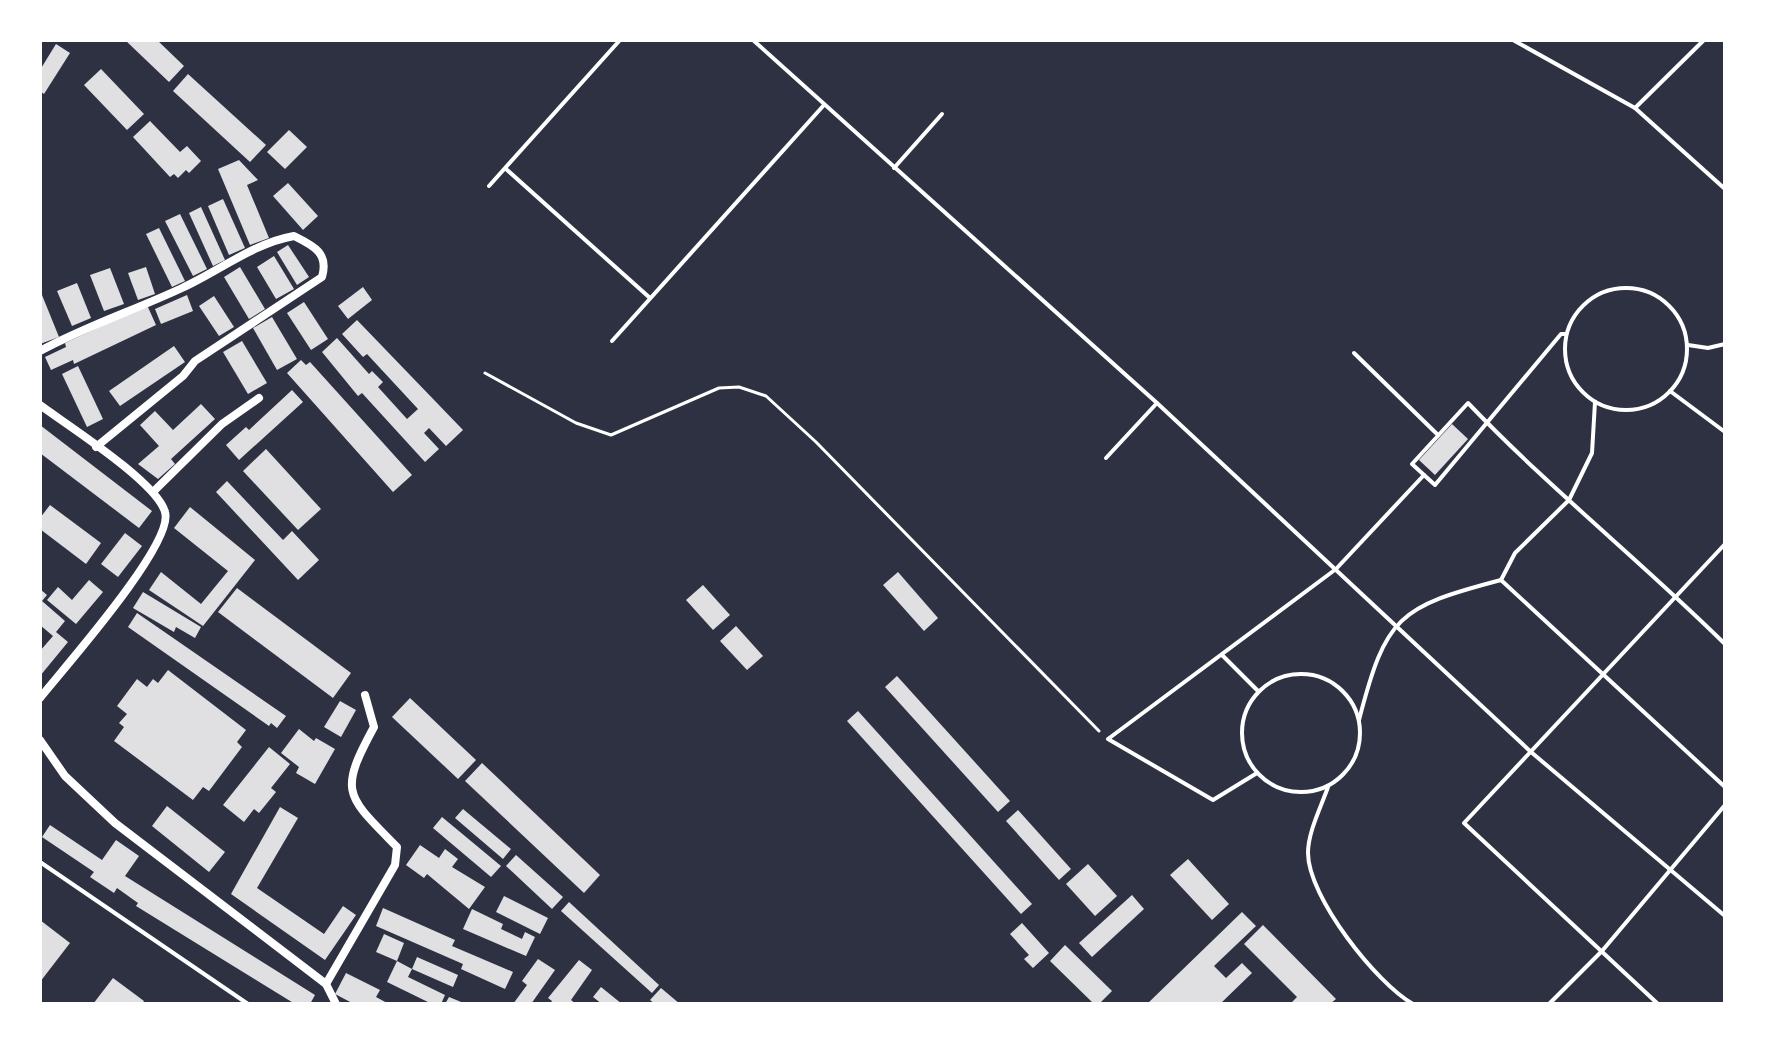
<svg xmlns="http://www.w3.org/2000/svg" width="1765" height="1044" viewBox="0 0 1765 1044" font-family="'PT Sans Narrow',sans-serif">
<rect width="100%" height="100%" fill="#2d3142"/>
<g fill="#e0e0e3">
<path d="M125,40H157L184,66L169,82Z"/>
<path d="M56,44L70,53L44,94L40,91V70Z"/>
<path d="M101,69L144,114L127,130L84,85Z"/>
<path d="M188,74L266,145L250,162L173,91Z"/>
<path d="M150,121L180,152L187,146L201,161L189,173L186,170L178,178L174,174L170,177L133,137Z"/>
<path d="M289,130L307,147L285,169L267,152Z"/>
<path d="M239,160L258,180L247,185L269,238L250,245L218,169Z"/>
<path d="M288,183L318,216L303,230L273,196Z"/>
<path d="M223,199L245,248L229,255L208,206Z"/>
<path d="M201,207L225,260L213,266L189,213Z"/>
<path d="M180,214L207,269L193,276L165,221Z"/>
<path d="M159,228L185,281L172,287L146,234Z"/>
<path d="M288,245L309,277L297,285L277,252Z"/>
<path d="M274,256L294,289L276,299L257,267Z"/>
<path d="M146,267L155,294L138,300L128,273Z"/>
<path d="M240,267L265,309L249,319L224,277Z"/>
<path d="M110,268L124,304L104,311L90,275Z"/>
<path d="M77,283L91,318L72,326L57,291Z"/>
<path d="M363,287L372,300L348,319L338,306Z"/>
<path d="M42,295L59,337L40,344V296Z"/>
<path d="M187,295L193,311L161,324L155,309Z"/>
<path d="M214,296L234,327L219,336L199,306Z"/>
<path d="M304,302L328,339L311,350L287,313Z"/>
<path d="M147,305L156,325L74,364L73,360L51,370L45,357L66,347L65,343Z"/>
<path d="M272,317L297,359L277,370L253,328Z"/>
<path d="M357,320L463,430L446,446L429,428L424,433L439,449L425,462L362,393L358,396L322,352L337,338L369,374L372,371L383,382L378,387L407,419L418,409L367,354L363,357L342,334Z"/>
<path d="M242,341L267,383L248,394L223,352Z"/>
<path d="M174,346L185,362L120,406L109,391Z"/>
<path d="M301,360L306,365L310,362L412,475L393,492L287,373Z"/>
<path d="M78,366L103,419L87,427L62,374Z"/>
<path d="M292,390L303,402L239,460L226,445L246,427L249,430Z"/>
<path d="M201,404L215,419L171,459L175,464L158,479L138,464L159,446L140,425L155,411L173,430Z"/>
<path d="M1452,424L1468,439L1435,475L1419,460Z"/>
<path d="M40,425L152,511L139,528L40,453Z"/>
<path d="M266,449L321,509L298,530L243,471Z"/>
<path d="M227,481L283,540L292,531L319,560L298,580L216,492Z"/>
<path d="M50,505L101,543L86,564L40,529V518Z"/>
<path d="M190,507L255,560L203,626L149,590L161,572L201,604L228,571L174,528Z"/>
<path d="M125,533L142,546L118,577L101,564Z"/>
<path d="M898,572L938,618L924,631L883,585Z"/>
<path d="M89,580L103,592L76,624L47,600L58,587L72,600Z"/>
<path d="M703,585L730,615L713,630L686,600Z"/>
<path d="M237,588L351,673L333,698L218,612Z"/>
<path d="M40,589L47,595L42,601L65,621L56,632L68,642L40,676V651L53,636L40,625Z"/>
<path d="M143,592L201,627L195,638L176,627L174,632L133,608Z"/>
<path d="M137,613L286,716L277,728L271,723L269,726L128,627Z"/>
<path d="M736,626L763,656L747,670L720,641Z"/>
<path d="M168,670L246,730L237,742L242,747L209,791L203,787L193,800L114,741L124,727L119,723L127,714L117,706L137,679L147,687L153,679L158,683Z"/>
<path d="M897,676L1010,801L998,812L885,687Z"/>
<path d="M410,698L476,760L458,779L392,717Z"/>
<path d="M340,701L356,710L341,737L324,727Z"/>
<path d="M858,711L1032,904L1021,914L847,721Z"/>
<path d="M299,729L314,741L316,738L335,749L315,784L296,773L299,767L281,753Z"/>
<path d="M269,747L290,764L271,788L276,792L259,813L254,809L244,822L223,805Z"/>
<path d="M482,763L600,875L584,893L465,781Z"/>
<path d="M167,806L225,852L209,872L152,826Z"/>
<path d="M280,807L298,818L257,888L324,934L343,906L356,915L325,960L231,894Z"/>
<path d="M463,809L511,849L503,859L455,818Z"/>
<path d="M1018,810L1071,869L1059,880L1006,821Z"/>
<path d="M442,817L501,866L491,877L433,828Z"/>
<path d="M50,825L102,860L116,840L139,856L125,876L315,995L310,1004H295L136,906L138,903L117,888L114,893L90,877L94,872L42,837Z"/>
<path d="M420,845L439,858L445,849L458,859L452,867L485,887L469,909L427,874L424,878L406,865Z"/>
<path d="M516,855L563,897L552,909L506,866Z"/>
<path d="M1188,859L1229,904L1212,920L1170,875Z"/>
<path d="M1088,864L1117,896L1095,916L1066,884Z"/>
<path d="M1132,895L1144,909L1092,957L1079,943Z"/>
<path d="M504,896L548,918L540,934L496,912Z"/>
<path d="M569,902L659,985L652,993L561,911Z"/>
<path d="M383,908L455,940L452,946L513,972L505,989L461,969L463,964L376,926Z"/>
<path d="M472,909L503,924L501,929L522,939L525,932L535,937L526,956L463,929Z"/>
<path d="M1242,912L1256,926L1214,966L1226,978L1242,963L1252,973L1220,1004H1147Z"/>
<path d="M40,920L70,943L40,982Z"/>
<path d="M1022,923L1049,953L1033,968L1024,959L1029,955L1010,934Z"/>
<path d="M1263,925L1336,999L1330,1004H1290L1297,997L1244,944Z"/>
<path d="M384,934L404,943L397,961L376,952Z"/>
<path d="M1065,945L1112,991L1099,1004H1094L1050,961Z"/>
<path d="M417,957L458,975L453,987L412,969Z"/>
<path d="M538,959L555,970L531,1004H513L527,985L522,981Z"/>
<path d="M579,960L592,970L571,1000L576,1004H550L552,1001L548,998Z"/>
<path d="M397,961L412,969L408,977L445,995L441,1004H432L387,982Z"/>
<path d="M346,973L380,990L376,997L389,1004H354L335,994Z"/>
<path d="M113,978L144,1001L142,1004H93Z"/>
<path d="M601,987L622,1004H602L593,997Z"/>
<path d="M661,988L680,1004H655L650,1000Z"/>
<path d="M449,997L466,1004H445Z"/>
</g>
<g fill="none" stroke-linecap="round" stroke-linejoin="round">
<path stroke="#fff" stroke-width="3" d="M485,373L576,423L611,435L719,388L739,387L766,396L816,442L1099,731"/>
<g stroke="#fff" stroke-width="4">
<path d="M753,40L1157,403L1531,752L1725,916"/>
<path d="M1513,40L1635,108L1725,189"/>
<path d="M1635,108L1704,40"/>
<path d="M894,168L942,114"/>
<path d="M506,169L650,298"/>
<path d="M489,186L620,40"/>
<circle cx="1626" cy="349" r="61"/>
<path d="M1566,334H1561L1435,485L1412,464L1468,403C1549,488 1641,561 1725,644"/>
<path d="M612,341L824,105"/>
<path d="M1688,345L1708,348L1725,344"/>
<path d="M1354,353L1438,435"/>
<path d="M1670,391L1725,432"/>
<path d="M1106,458L1157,403"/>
<path d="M1501,580L1515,553L1569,500L1592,453L1595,402"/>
<path d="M1222,655L1258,691"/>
<circle cx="1301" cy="733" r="59"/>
<path d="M1359,720C1386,616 1398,607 1501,580L1725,787"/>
<path d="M1257,773L1213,800L1108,739L1336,569L1424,475"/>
<path d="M1328,787C1321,807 1308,832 1308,853C1308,897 1377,984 1413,1004"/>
<path d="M40,862L248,1004"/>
<path d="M1549,1004L1602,951L1725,805"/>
<path d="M1658,1004L1464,823L1725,544"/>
</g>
<g stroke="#fff" stroke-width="8">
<path d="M40,351C86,326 135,310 182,288C219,271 254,243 294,236C314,246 329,253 322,277L195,361L183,376L96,447"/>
<path d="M40,405C67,425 157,482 165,512C175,543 64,668 40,698"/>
<path d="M153,492L222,424L259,398"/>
<path d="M40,740L65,776L115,823L326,984L336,1004"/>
<path d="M326,984L395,865L397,847C346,795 338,793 374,727L365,695"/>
</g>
</g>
<rect width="1765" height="1044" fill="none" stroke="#ffffff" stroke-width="84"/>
</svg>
